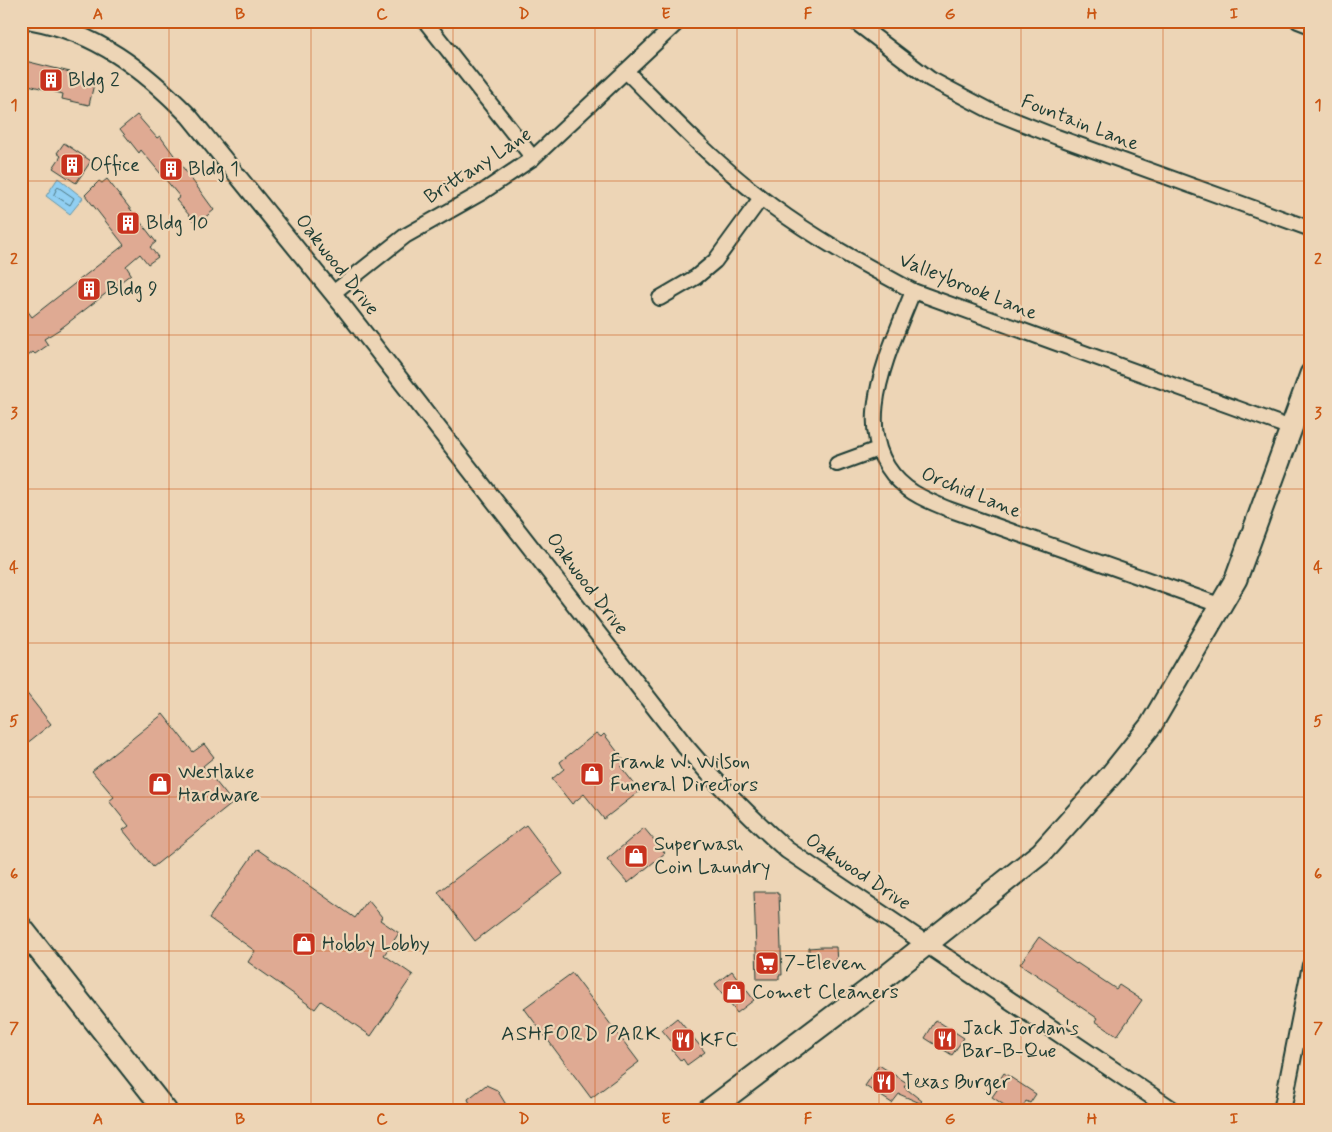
<svg xmlns="http://www.w3.org/2000/svg" width="1332" height="1132" viewBox="0 0 1332 1132" font-family="Mynerve,sans-serif">
<rect width="100%" height="100%" fill="#edd5b6"/>
<filter id="ink" filterUnits="userSpaceOnUse"><feTurbulence type="fractalNoise" baseFrequency=".02" numOctaves="2"/><feDisplacementMap in="SourceGraphic" scale="10" xChannelSelector="R" yChannelSelector="G"/><feConvolveMatrix kernelMatrix="1 2 1 2 8 2 1 2 1" color-interpolation-filters="sRGB"/></filter>
<g filter="url(#ink)">
<path fill="#91cff2" stroke="#6395a6" d="M58,178L83,198L70,214L46,196Z"/>
<g fill="none" stroke-linecap="round" stroke-linejoin="round">
<path stroke="#4d7780" stroke-width="1" d="M58,187L74,198L70,205L54,195Z"/>
</g>
<g fill="#dfaa93" stroke="#1f3d34">
<path d="M21,60L70,72L68,77L94,84L89,105L62,99L63,94L21,83Z"/>
<path d="M137,115L157,138L160,136L214,210L197,224L176,200L180,197L141,150L139,153L120,129Z"/>
<path d="M64,143L91,161L76,183L53,168L61,156L57,153Z"/>
<path d="M107,179L156,242L150,247L158,257L148,264L140,254L126,266L131,274L60,329L44,339L48,345L35,354L33,352L28,356L21,346V302L32,317L124,245L85,195L99,181L102,183Z"/>
<path d="M21,686L51,724L21,748Z"/>
<path d="M163,714L193,752L204,744L214,757L203,766L233,803L153,867L123,830L129,826L109,801L114,797L92,771Z"/>
<path d="M596,733L601,737L604,734L626,763L621,767L640,791L604,819L584,794L572,804L552,779L564,769L560,762Z"/>
<path d="M526,825L563,874L475,941L438,892Z"/>
<path d="M644,828L665,853L628,883L607,859Z"/>
<path d="M257,849L355,918L368,900L382,917L380,920L399,933L384,955L413,975L371,1036L321,1001L315,1009L248,962L255,951L209,918Z"/>
<path d="M754,892H777V894H779L782,975H779V979H757Z"/>
<path d="M1039,937L1076,964L1077,963L1116,989L1119,985L1142,1000L1117,1036L1095,1021L1097,1018L1057,991L1058,989L1020,964Z"/>
<path d="M822,947H836L837,963L809,964V948Z"/>
<path d="M732,971L754,1000L737,1013L715,984Z"/>
<path d="M572,973L639,1062L591,1098L524,1008Z"/>
<path d="M677,1018L705,1052L687,1065L683,1059L681,1061L671,1049L675,1046L662,1030Z"/>
<path d="M936,1020L964,1038L952,1055L925,1038Z"/>
<path d="M879,1065L907,1083L904,1087L922,1101L920,1103L899,1094L892,1103L865,1086Z"/>
<path d="M1004,1073L1036,1094L1030,1103L1026,1101L1020,1111H1013L992,1097L1001,1084L998,1082Z"/>
<path d="M486,1085L497,1090L510,1111H473L468,1099Z"/>
</g>
<g fill="none" stroke-linecap="round" stroke-linejoin="round">
<g stroke="#1f3d34" stroke-width="18">
<g id="minor">
<path d="M425,21L533,158"/>
<path d="M854,21L930,79L991,111L1057,137L1311,229"/>
<path d="M1298,21L1311,26"/>
<path d="M626,71C672,118 719,167 772,206C816,239 865,265 913,291L1291,428"/>
<path d="M913,291C890,351 843,438 907,488C919,498 934,503 948,509L1222,606"/>
<path d="M333,293L405,236L481,193L533,158L679,21"/>
<path d="M660,298L696,277L715,261L761,198"/>
<path d="M837,464L878,449"/>
</g>
</g>
<g stroke="#1f3d34" stroke-width="20">
<g id="tertiary">
<path d="M32,21C97,33 143,69 189,116L343,306L685,746C717,784 751,818 787,850L1174,1111"/>
<path d="M1282,1111L1311,965"/>
</g>
</g>
<g stroke="#1f3d34" stroke-width="25">
<g id="primary">
<path d="M21,927L166,1111"/>
<path d="M708,1111L879,982L1041,853L1111,775L1151,725L1236,579L1311,374"/>
</g>
</g>
<use href="#minor" stroke="#edd5b6" stroke-width="14"/>
<use href="#tertiary" stroke="#edd5b6" stroke-width="16"/>
<use href="#primary" stroke="#edd5b6" stroke-width="21"/>
</g>
</g>
<path fill="none" stroke="#ca5512" stroke-width="1" stroke-opacity="0.55" d="M169,21V1111M311,21V1111M453,21V1111M595,21V1111M737,21V1111M879,21V1111M1021,21V1111M1163,21V1111M21,181H1311M21,335H1311M21,489H1311M21,643H1311M21,797H1311M21,951H1311"/>
<defs>
<g id="building-square" transform="scale(1.25)"><rect x="-9" y="-9" width="18" height="18" rx="4" fill="#c8321e" stroke="#edd5b6"/><path d="M-4-6H4V6H1V3H-1V6H-4ZM-2.5-4.3h1.7v1.8h-1.7ZM.8-4.3h1.7v1.8H.8ZM-2.5-1h1.7V.8h-1.7ZM.8-1h1.7V.8H.8Z" fill="#fff"/></g>
<g id="shop-square" transform="scale(1.25)"><rect x="-9" y="-9" width="18" height="18" rx="4" fill="#c8321e" stroke="#edd5b6"/><path d="M-5-2.5h2.3a2.7 3.5 0 0 1 5.4 0H5L5.5 6h-11ZM-1.5-2.5h3a1.5 2.3 0 0 0-3 0Z" fill="#fff"/></g>
<g id="supermarket-square" transform="scale(1.25)"><rect x="-9" y="-9" width="18" height="18" rx="4" fill="#c8321e" stroke="#edd5b6"/><path d="M-6-5.5h2.5l.6 2H6L4.5 2H-2.5L-4.4-4H-6ZM-1.5 3.2a1.3 1.3 0 1 0 .1 0ZM3 3.2a1.3 1.3 0 1 0 .1 0Z" fill="#fff"/></g>
<g id="restaurant-square" transform="scale(1.25)"><rect x="-9" y="-9" width="18" height="18" rx="4" fill="#c8321e" stroke="#edd5b6"/><path d="M-5-6h1v4h1v-4h1v4h1v-4h1v5L-1.5 .5V6h-2V.5L-5-1ZM5-6V6H3V1.5H1.5Q1.5-4 5-6Z" fill="#fff"/></g>
</defs>
<g fill-rule="evenodd">
<use href="#building-square" x="51" y="80"/>
<use href="#building-square" x="72" y="165"/>
<use href="#building-square" x="171" y="169"/>
<use href="#building-square" x="128" y="223"/>
<use href="#building-square" x="89" y="289"/>
<use href="#shop-square" x="592" y="774"/>
<use href="#shop-square" x="160" y="784"/>
<use href="#shop-square" x="636" y="856"/>
<use href="#shop-square" x="304" y="944"/>
<use href="#supermarket-square" x="767" y="963"/>
<use href="#shop-square" x="734" y="992"/>
<use href="#restaurant-square" x="945" y="1039"/>
<use href="#restaurant-square" x="683" y="1040"/>
<use href="#restaurant-square" x="884" y="1082"/>
</g>
<g text-anchor="middle" dominant-baseline="central" stroke-width="4.5" stroke-linejoin="round" paint-order="stroke">
<g font-size="20" fill="#1f3d34" stroke="#edd5b6" text-anchor="start">
<text x="68" y="80">Bldg 2</text>
<text x="90" y="165">Office</text>
<text x="188" y="169">Bldg 1</text>
<text x="146" y="223">Bldg 10</text>
<text x="106" y="289">Bldg 9</text>
<text x="610" y="762">Frank W. Wilson<tspan x="610" dy="23">Funeral Directors</tspan></text>
<text x="178" y="772">Westlake<tspan x="178" dy="23">Hardware</tspan></text>
<text x="654" y="844">Superwash<tspan x="654" dy="23">Coin Laundry</tspan></text>
<text x="322" y="944">Hobby Lobby</text>
<text x="784" y="963">7-Eleven</text>
<text x="752" y="992">Comet Cleaners</text>
<text x="962" y="1028">Jack Jordan's<tspan x="962" dy="23">Bar-B-Que</tspan></text>
<text x="700" y="1040">KFC</text>
<text x="902" y="1082">Texas Burger</text>
</g>
<g font-size="20" fill="#1f3d34" stroke="#edd5b6">
<text transform="translate(1080 123) rotate(21)">Fountain Lane</text>
<text transform="translate(478 166) rotate(-33)">Brittany Lane</text>
<text transform="translate(337 265) rotate(52)">Oakwood Drive</text>
<text transform="translate(968 287) rotate(22)">Valleybrook Lane</text>
<text transform="translate(971 493) rotate(22)">Orchid Lane</text>
<text transform="translate(587 584) rotate(53)">Oakwood Drive</text>
<text transform="translate(858 872) rotate(34)">Oakwood Drive</text>
</g>
<g font-size="21" letter-spacing="1" fill="#1f3d34" stroke="#edd5b6">
<text x="581" y="1034">ASHFORD PARK</text>
</g>
</g>
<rect width="1332" height="1132" fill="none" stroke="#edd5b6" stroke-width="55"/>
<rect x="28" y="28" width="1276" height="1076" fill="none" stroke="#ca5512" stroke-width="2"/>
<g font-size="16" text-anchor="middle" font-weight="bold" fill="#ca5512">
<text x="98" y="19">A</text>
<text x="240" y="19">B</text>
<text x="382" y="19">C</text>
<text x="524" y="19">D</text>
<text x="666" y="19">E</text>
<text x="808" y="19">F</text>
<text x="950" y="19">G</text>
<text x="1092" y="19">H</text>
<text x="1234" y="19">I</text>
<text x="14" y="110">1</text>
<text x="1318" y="110">1</text>
<text x="14" y="264">2</text>
<text x="1318" y="264">2</text>
<text x="14" y="418">3</text>
<text x="1318" y="418">3</text>
<text x="14" y="572">4</text>
<text x="1318" y="572">4</text>
<text x="14" y="726">5</text>
<text x="1318" y="726">5</text>
<text x="14" y="879">6</text>
<text x="1318" y="879">6</text>
<text x="14" y="1033">7</text>
<text x="1318" y="1033">7</text>
<text x="98" y="1124">A</text>
<text x="240" y="1124">B</text>
<text x="382" y="1124">C</text>
<text x="524" y="1124">D</text>
<text x="666" y="1124">E</text>
<text x="808" y="1124">F</text>
<text x="950" y="1124">G</text>
<text x="1092" y="1124">H</text>
<text x="1234" y="1124">I</text>
</g>
</svg>
